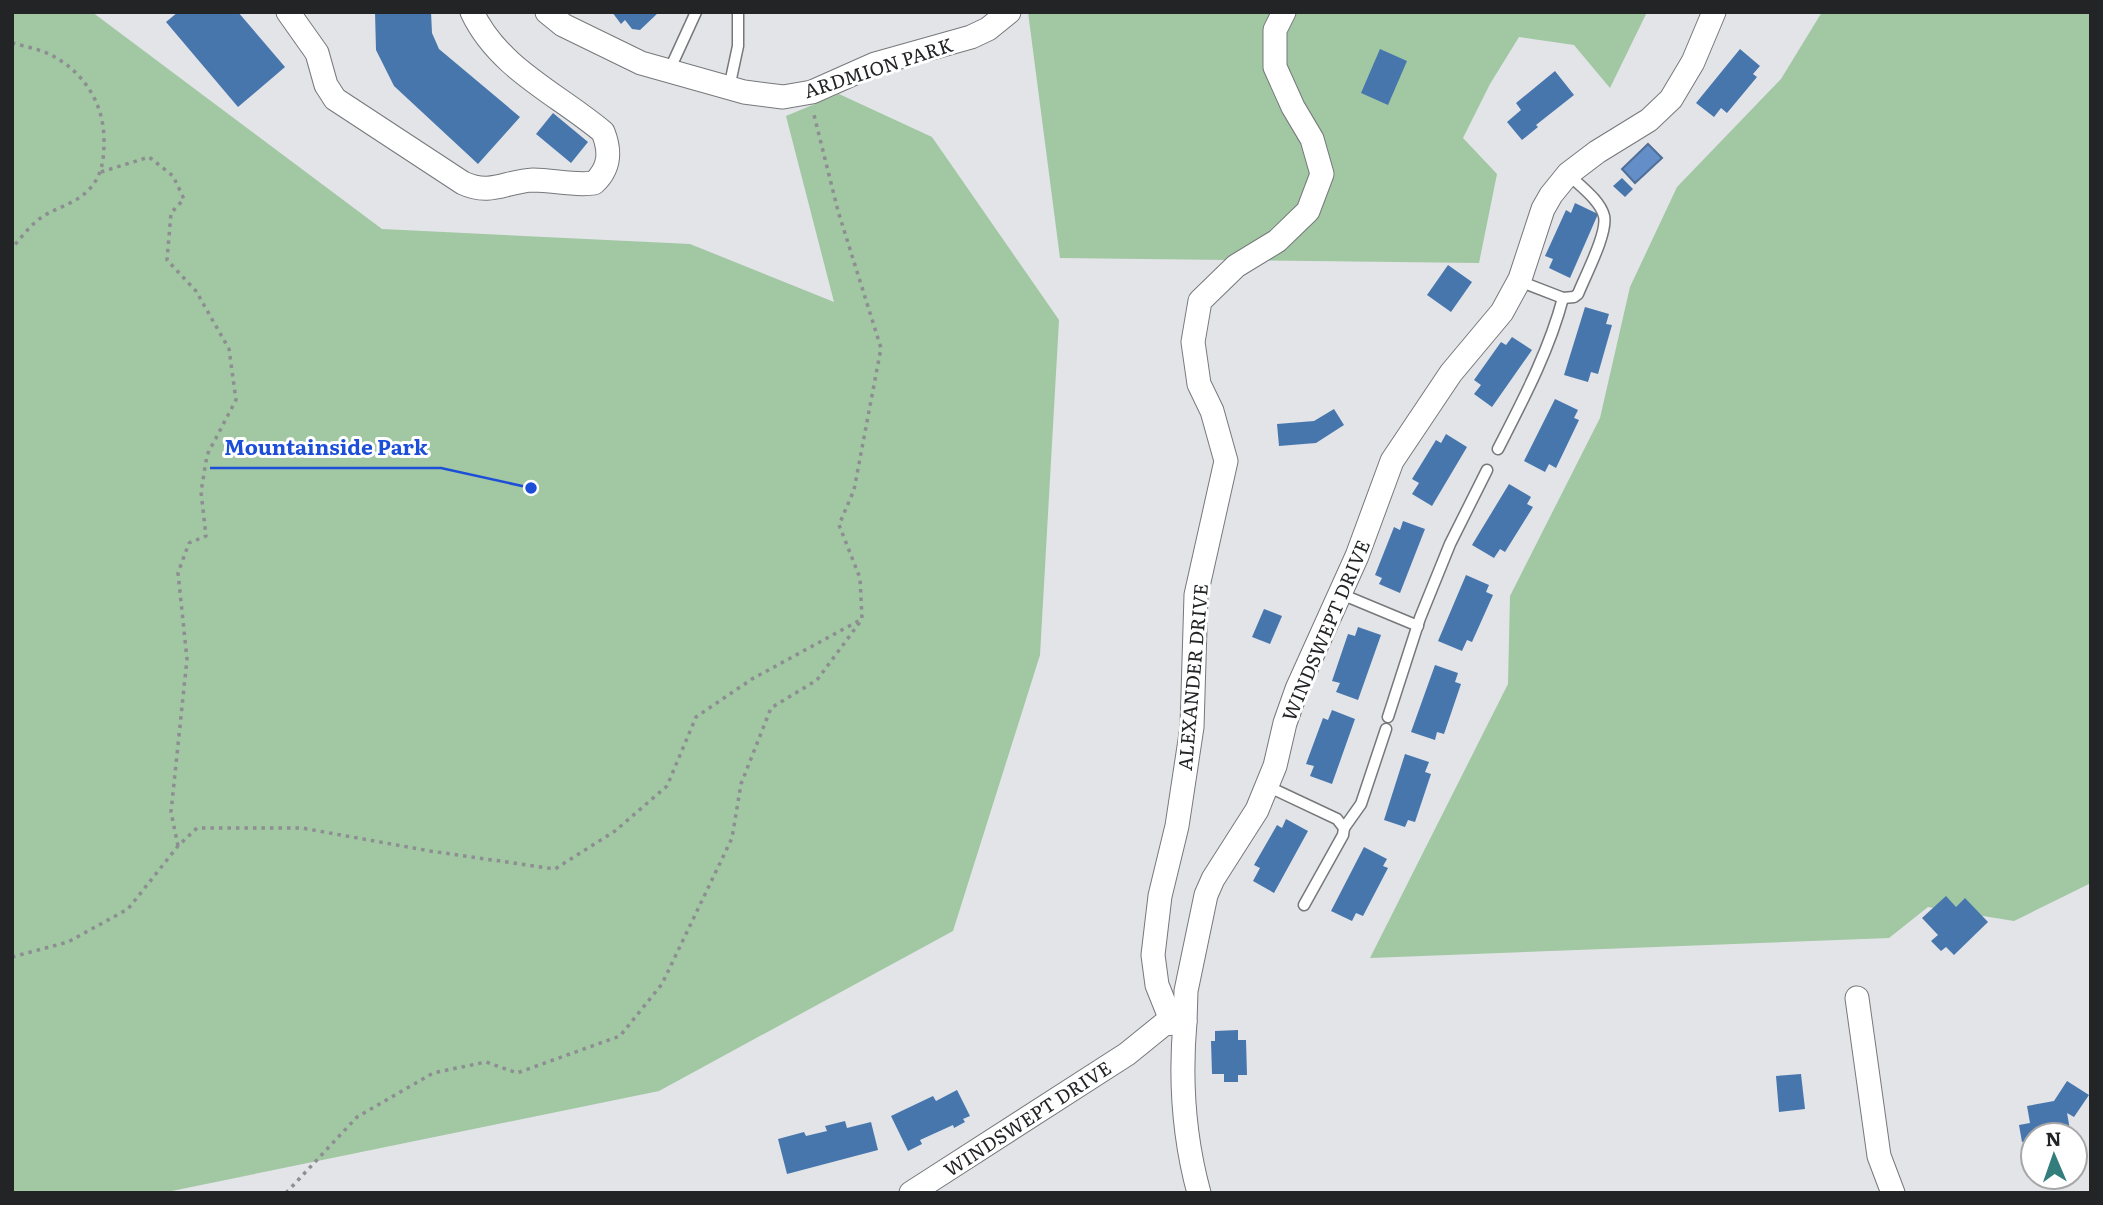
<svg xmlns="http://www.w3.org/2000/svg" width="2103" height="1205" viewBox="0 0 2103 1205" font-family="Literata,serif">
<rect width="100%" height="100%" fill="#e2e4e8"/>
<g fill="#a1c7a3">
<path d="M12,12H92L382,229L690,244L834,302L786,116L839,94L932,137L1059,320L1040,655L953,931L659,1091L162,1193H12Z"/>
<path d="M1028,12H1647L1610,88L1574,45L1519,37L1490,84L1463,138L1497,174L1479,263L1060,258Z"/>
<path d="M1822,12H2091V883L2014,921L1928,907L1889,938L1370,958L1508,684L1510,596L1600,418L1630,287L1677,187L1781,79Z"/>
</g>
<path fill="#638ec8" stroke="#506e97" stroke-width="2" d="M1648,144L1662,158L1635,183L1622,169Z"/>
<g fill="#4776ad">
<path d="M178,12H238L285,67L238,107L166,22Z"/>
<path d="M375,12H431L432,33L439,49L520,117L478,164L394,86L376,50Z"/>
<path d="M612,12H659L640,30L632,29L625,20L621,24Z"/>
<path d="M1380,49L1407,61L1388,105L1361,93Z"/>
<path d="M1740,49L1760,66L1753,74L1757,77L1727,113L1721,108L1714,117L1696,103Z"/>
<path d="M1555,71L1574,95L1536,125L1538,127L1522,140L1507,122L1521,110L1516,103Z"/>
<path d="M553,113L588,142L571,163L536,134Z"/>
<path d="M1622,178L1633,189L1625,197L1613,186Z"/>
<path d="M1575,203L1598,214L1570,278L1549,268L1553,259L1545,256L1566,210L1571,213Z"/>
<path d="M1448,265L1472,282L1451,312L1427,295Z"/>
<path d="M1585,307L1609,314L1606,324L1612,325L1598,374L1591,372L1588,382L1564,375Z"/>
<path d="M1512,337L1532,350L1492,407L1474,394L1481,385L1474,380L1501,342L1506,345Z"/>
<path d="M1555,399L1578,410L1574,418L1579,420L1556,468L1549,464L1545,472L1524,461Z"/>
<path d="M1334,409L1344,425L1316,443L1279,446L1277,424L1314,421Z"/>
<path d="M1446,434L1467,447L1432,506L1412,494L1419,483L1412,479L1436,440L1441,443Z"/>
<path d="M1509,484L1531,497L1527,504L1533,507L1505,552L1500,549L1494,558L1472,545Z"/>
<path d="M1403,521L1425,529L1400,593L1379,584L1382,578L1375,575L1394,527L1400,530Z"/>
<path d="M1466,575L1489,585L1486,592L1493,595L1472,642L1467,640L1462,651L1438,641Z"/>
<path d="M1264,609L1282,616L1270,644L1252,637Z"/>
<path d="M1358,627L1381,635L1358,700L1336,692L1340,683L1332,681L1348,634L1355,636Z"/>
<path d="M1435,665L1458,673L1455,682L1461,684L1444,734L1437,732L1435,740L1411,732Z"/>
<path d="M1332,710L1355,719L1332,784L1310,776L1314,766L1306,764L1323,718L1328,720Z"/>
<path d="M1405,754L1429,762L1425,772L1431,774L1415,822L1408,820L1405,827L1384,820Z"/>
<path d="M1286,819L1308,831L1274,893L1253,881L1260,868L1254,865L1277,825L1282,828Z"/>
<path d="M1364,847L1387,859L1383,866L1388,868L1363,916L1356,913L1352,921L1331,911Z"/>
<path d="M1946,896L1956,907L1965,898L1988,922L1954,955L1946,947L1941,951L1931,941L1938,935L1922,918Z"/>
<path d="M1238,1030V1040H1246L1247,1075H1238V1082H1224V1074H1212L1211,1041H1215V1031Z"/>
<path d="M1801,1074L1805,1109L1779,1112L1776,1076Z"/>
<path d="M2067,1081L2089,1095L2074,1117L2067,1113L2071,1135H2033V1140L2022,1142L2019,1125L2030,1123L2027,1106L2054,1101Z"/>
<path d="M957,1090L970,1116L963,1119L965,1122L954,1128L953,1125L920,1140L922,1144L908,1151L891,1116L933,1096L936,1101Z"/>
<path d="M845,1121L847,1128L871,1122L878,1150L787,1174L778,1139L804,1132L806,1136L827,1131L825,1126Z"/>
</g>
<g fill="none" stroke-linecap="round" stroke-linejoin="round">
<g stroke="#76787b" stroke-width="13">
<g id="service">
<path d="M669,71L696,12"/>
<path d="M729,88L738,46V12"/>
<path d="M1519,281L1563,298L1574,297L1578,294C1585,276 1608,233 1604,216C1600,200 1580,186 1568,174"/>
<path d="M1498,449C1523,400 1549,351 1563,298"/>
<path d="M1341,594L1418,626"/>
<path d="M1388,717L1420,618L1450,544L1487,470"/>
<path d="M1267,786L1337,819L1344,828L1343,835L1304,905"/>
<path d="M1344,828L1361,804L1386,729"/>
</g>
</g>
<g stroke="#76787b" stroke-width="25">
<g id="minor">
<path d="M288,12L317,53L326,85L335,99L463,183C491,196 506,181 533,180C554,180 573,186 594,183C610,168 611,152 603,132C558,94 498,68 472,12"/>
<path d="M547,12L563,25L641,63L744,92L783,97L812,92L875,64L971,37L988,29L1009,12"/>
<path d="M1857,998L1879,1156L1893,1193"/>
<path d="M911,1193L1127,1054L1164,1024L1185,1022L1186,991L1206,895L1213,879L1257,810L1275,766L1285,723L1297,689L1357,556L1392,461L1451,373L1502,312L1520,279L1543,209L1551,195L1568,174L1597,152L1649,120L1671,99L1693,62L1714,12"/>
<path d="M1199,1193C1184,1138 1180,1079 1185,1022L1167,1010L1157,985L1153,955L1160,896L1177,826L1192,727L1196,595L1226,461L1212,411L1199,384L1193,342L1200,301L1236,266L1277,241L1308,211L1322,174L1312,139L1293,107L1275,67V30L1284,12"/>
</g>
</g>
<g stroke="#8d8e91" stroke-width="3.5" stroke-dasharray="3.5 5" stroke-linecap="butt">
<path d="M12,43C24,46 38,49 49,54C82,70 104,102 104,140C104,157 103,172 92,186C79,203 59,206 42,217C31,224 21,238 12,248"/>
<path d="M101,172L149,157L173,176L184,199L171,213L167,260L196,291L229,349L236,400L207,455L201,492L206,536L189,543L178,573L187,659L171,812L178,846"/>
<path d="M12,957L68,942L128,909L178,846L197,828H302L430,851L555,869L615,831L667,786L696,717L752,679L862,619L860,578L839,525L854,490L881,348L838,211L813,111"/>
<path d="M286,1193L357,1117L433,1073L486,1062L517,1073L620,1036L662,984L732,838L741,784L771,708L817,680L860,622"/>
</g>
<use href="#service" stroke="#fff" stroke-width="10"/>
<use href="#minor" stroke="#fff" stroke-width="23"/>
</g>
<g text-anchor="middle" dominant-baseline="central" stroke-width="6" stroke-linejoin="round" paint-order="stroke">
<g font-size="19" fill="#232426" stroke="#fff">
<text transform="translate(878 67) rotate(-18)">ARDMION PARK</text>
<text transform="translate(1325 630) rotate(-67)">WINDSWEPT DRIVE</text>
<text transform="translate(1192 677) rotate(-85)">ALEXANDER DRIVE</text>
<text transform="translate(1027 1118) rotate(-33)">WINDSWEPT DRIVE</text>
</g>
</g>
<path fill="none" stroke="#1d4ed8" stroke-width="2.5" d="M531 488L441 468H210"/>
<circle fill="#1d4ed8" stroke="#fff" stroke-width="2.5" cx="531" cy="488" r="7"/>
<g font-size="21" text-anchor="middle" font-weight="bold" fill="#1d4ed8" stroke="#fff" stroke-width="6" stroke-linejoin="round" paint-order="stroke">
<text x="326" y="455">Mountainside Park</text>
</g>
<rect width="2103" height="1205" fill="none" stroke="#232426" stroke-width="28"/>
<g transform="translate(2054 1156) rotate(358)"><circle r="33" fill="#ffffff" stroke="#a7a7a8" stroke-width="2"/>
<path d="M0-5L12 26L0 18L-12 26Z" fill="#347d7d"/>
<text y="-10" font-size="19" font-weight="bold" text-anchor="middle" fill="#232426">N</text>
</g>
</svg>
